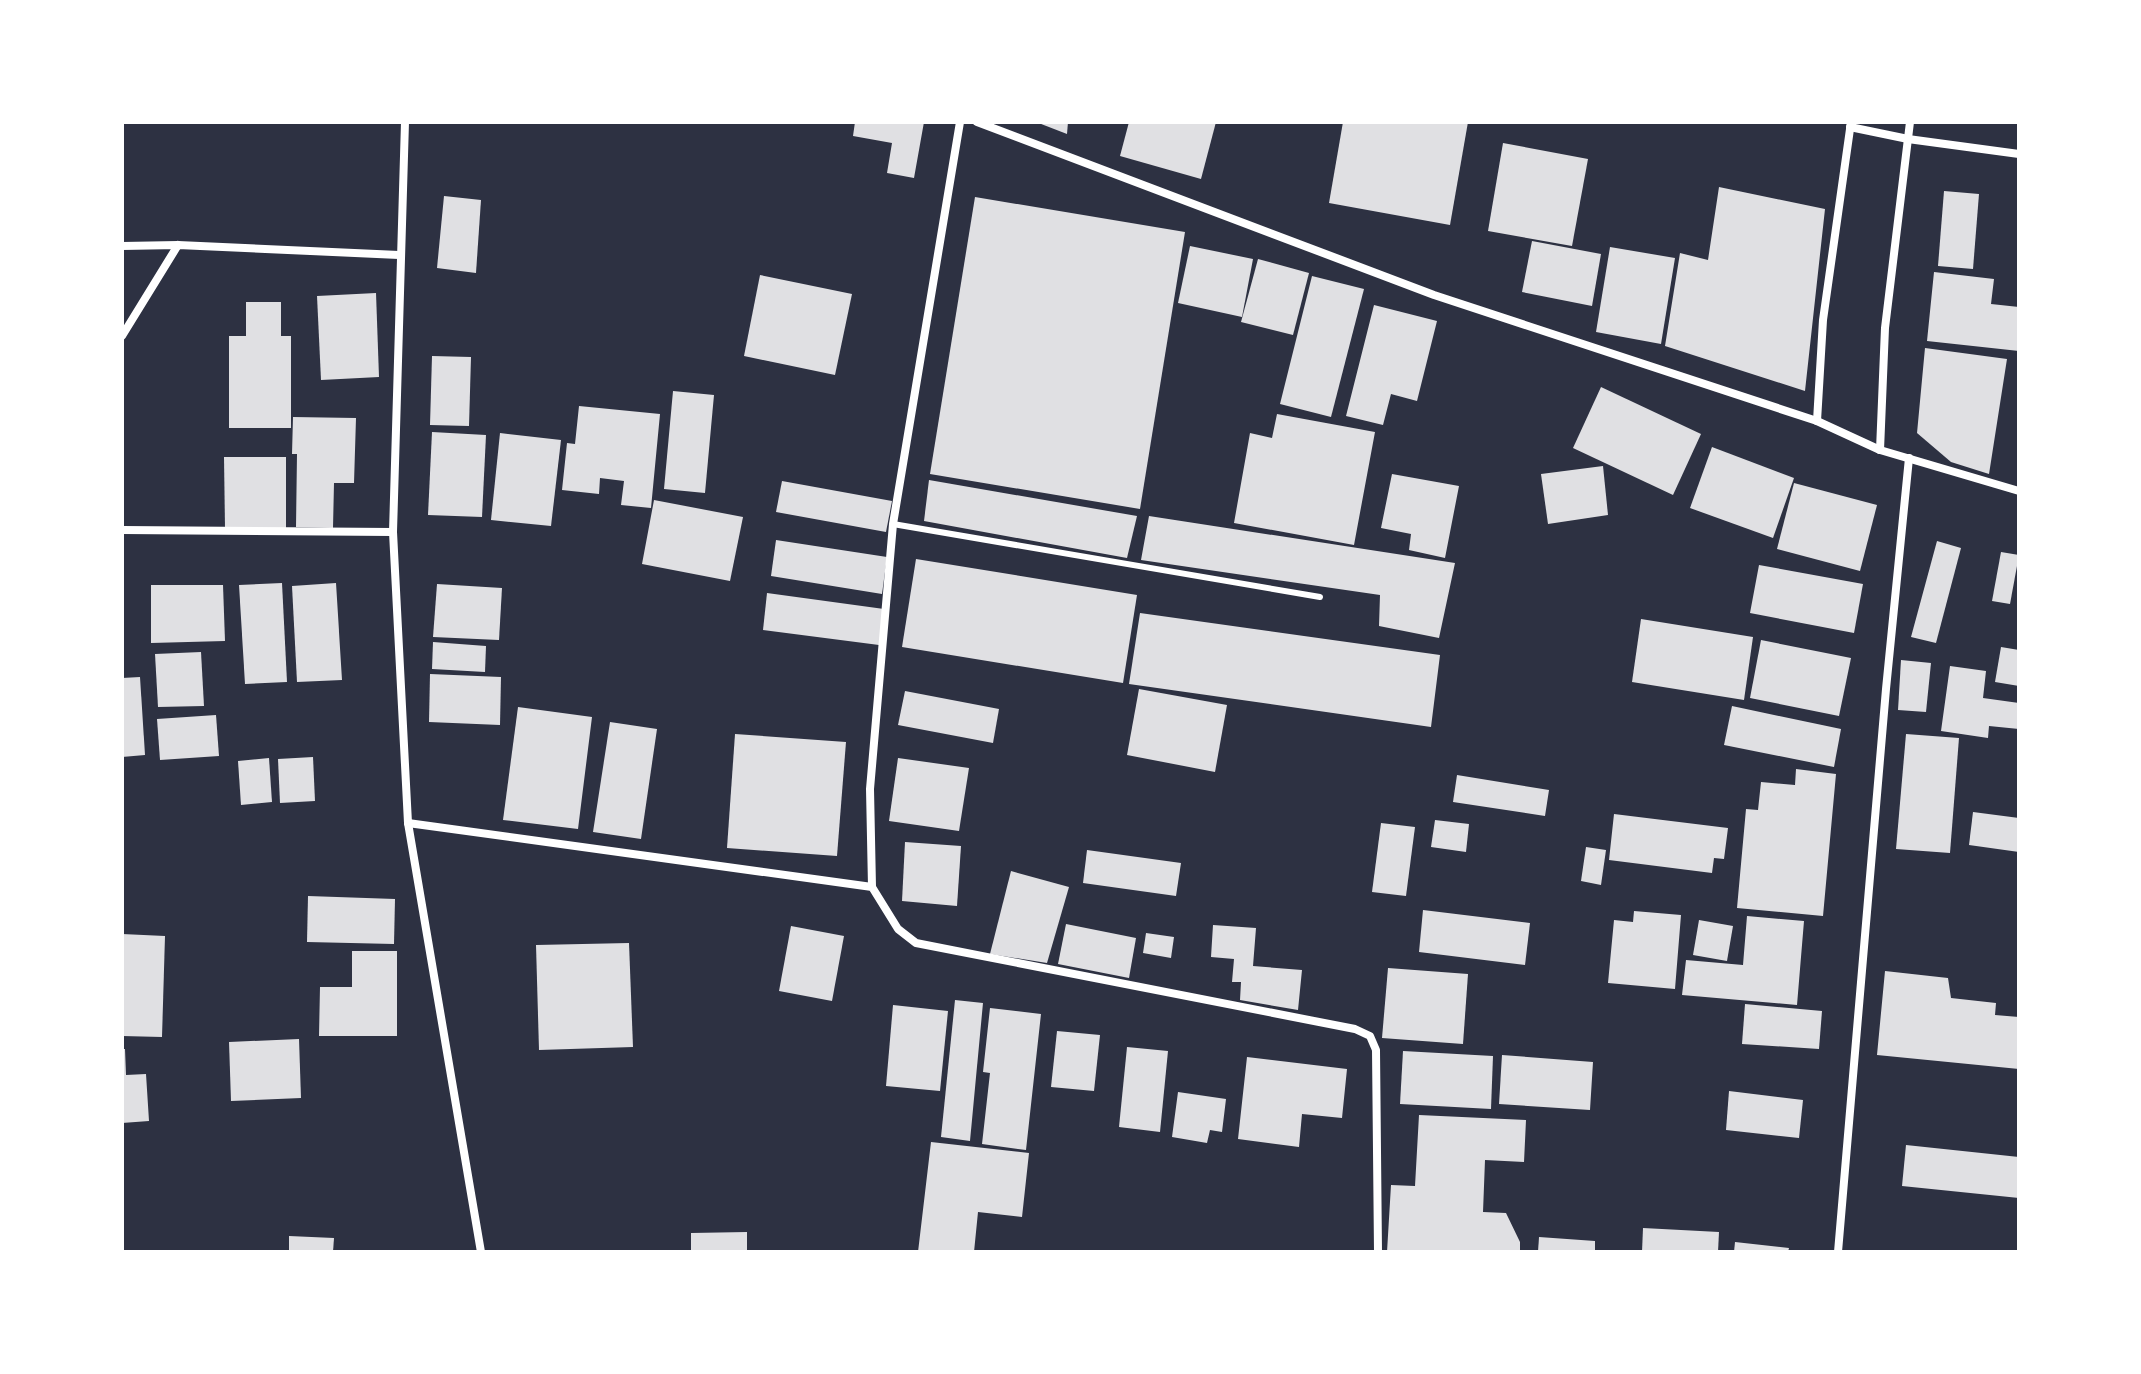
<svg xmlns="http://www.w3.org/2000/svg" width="2141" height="1374" viewBox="0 0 2141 1374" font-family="'Playfair Display',serif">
<rect width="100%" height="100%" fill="#2d3142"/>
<g fill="#e0e0e3">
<path d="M855,122H924L914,178L887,173L892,143L853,136Z"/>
<path d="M1036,122H1068L1067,134Z"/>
<path d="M1129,122H1216L1201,179L1120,156Z"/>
<path d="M1343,122H1468L1450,225L1329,203Z"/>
<path d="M1503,143L1588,159L1572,246L1488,231Z"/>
<path d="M1719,187L1825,209L1805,391L1665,346L1680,253L1708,260Z"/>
<path d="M1944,191L1979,194L1973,269L1938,266Z"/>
<path d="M444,196L481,200L476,273L437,268Z"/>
<path d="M975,197L1185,232L1140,509L930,474Z"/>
<path d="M1532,241L1601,254L1592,306L1522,292Z"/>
<path d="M1190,246L1253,259L1242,317L1178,303Z"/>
<path d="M1610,247L1675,258L1661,344L1596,332Z"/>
<path d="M1258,259L1309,273L1293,335L1241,322Z"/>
<path d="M1934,272L1994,279L1991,304L2019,307V351L1927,341Z"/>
<path d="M760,275L852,294L835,375L744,356Z"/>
<path d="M1312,276L1364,289L1331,417L1280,404Z"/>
<path d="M376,293L379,377L321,380L317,296Z"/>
<path d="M246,302H281V336H291V428H229V336H246Z"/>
<path d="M1374,305L1437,321L1417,401L1391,394L1383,425L1346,416Z"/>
<path d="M1925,348L2007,359L1989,474L1951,462L1917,433Z"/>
<path d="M432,356L471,357L469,426L430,425Z"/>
<path d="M1601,387L1701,434L1673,495L1573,448Z"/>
<path d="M673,391L714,395L705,493L664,489Z"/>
<path d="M579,406L660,414L651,508L621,505L624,481L600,478L599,494L562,490L567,443L575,444Z"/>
<path d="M1277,414L1375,432L1354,545L1234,523L1250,433L1272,438Z"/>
<path d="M293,417L356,418L354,483H334L333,528L296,527L297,454H292Z"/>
<path d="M432,432L486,435L482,517L428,515Z"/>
<path d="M500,433L561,440L551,526L491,520Z"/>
<path d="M1712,447L1794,478L1773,538L1690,508Z"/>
<path d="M224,457H286V528H225Z"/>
<path d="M1603,466L1608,515L1548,524L1541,474Z"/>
<path d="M1392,474L1459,486L1445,558L1409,550L1411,534L1381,528Z"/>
<path d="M929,480L1137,516L1127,558L924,521Z"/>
<path d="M782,481L892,501L886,532L776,512Z"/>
<path d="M1794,483L1877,505L1860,571L1777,549Z"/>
<path d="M654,500L743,517L730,581L642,564Z"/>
<path d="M1149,516L1455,563L1439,638L1379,626L1380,595L1141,560Z"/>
<path d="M776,540L887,557L882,594L771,576Z"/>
<path d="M1937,541L1961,548L1936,643L1911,637Z"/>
<path d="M2001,552L2019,555L2010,604L1992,601Z"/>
<path d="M916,559L1137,595L1123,683L902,647Z"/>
<path d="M1759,565L1863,584L1854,633L1750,613Z"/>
<path d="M282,583L287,682L245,684L239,585Z"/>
<path d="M336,583L342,680L297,682L292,586Z"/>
<path d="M437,584L502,588L499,640L433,637Z"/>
<path d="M151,585H223L225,641L151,643Z"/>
<path d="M767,593L884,609L879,645L763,630Z"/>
<path d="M1140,613L1440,655L1431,727L1129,684Z"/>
<path d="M1641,619L1753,637L1744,700L1632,682Z"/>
<path d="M1761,640L1851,658L1839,716L1750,698Z"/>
<path d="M433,642L486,646L485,672L432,669Z"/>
<path d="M2001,647L2019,650V686L1995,682Z"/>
<path d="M201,652L204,706L158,707L155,654Z"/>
<path d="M1901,660L1931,663L1926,712L1898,710Z"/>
<path d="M1950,666L1986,671L1983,698L2019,703V729L1989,726L1988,738L1941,731Z"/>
<path d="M430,674L501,677L500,725L429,722Z"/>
<path d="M140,677L145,755L122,757V678Z"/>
<path d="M1139,689L1227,705L1215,772L1127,755Z"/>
<path d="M905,691L999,709L993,743L898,725Z"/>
<path d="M1732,706L1841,729L1834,767L1724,745Z"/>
<path d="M518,707L592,717L578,829L503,820Z"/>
<path d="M216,715L219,756L160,760L157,719Z"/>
<path d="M610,722L657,729L641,839L593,832Z"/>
<path d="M735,734L846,742L837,856L727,848Z"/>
<path d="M1906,734L1959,738L1950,853L1896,849Z"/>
<path d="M313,757L315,801L280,803L278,759Z"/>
<path d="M269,758L272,802L241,805L238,761Z"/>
<path d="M898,758L969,768L959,831L889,821Z"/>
<path d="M1796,769L1836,774L1823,916L1737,908L1746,809L1758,810L1761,782L1795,785Z"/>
<path d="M1457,775L1549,790L1545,816L1453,802Z"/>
<path d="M1973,812L2019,818V852L1969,845Z"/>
<path d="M1614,814L1728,828L1724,859L1714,858L1712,873L1609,860Z"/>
<path d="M1435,820L1469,824L1466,852L1431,847Z"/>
<path d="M1381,823L1415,827L1406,896L1372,892Z"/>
<path d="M905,842L961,846L957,906L902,901Z"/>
<path d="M1586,847L1606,850L1601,885L1581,881Z"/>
<path d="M1087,850L1181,863L1176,896L1083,883Z"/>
<path d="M1011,871L1069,887L1047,963L990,954Z"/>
<path d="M308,896L395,899L394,944L307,942Z"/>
<path d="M1423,910L1530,923L1525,965L1419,952Z"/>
<path d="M1634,911L1681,915L1675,989L1608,983L1614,920L1633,922Z"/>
<path d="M1747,916L1804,921L1797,1005L1682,995L1686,960L1743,965Z"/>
<path d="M1699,920L1733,926L1727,961L1693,955Z"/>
<path d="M1066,924L1136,938L1129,978L1058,964Z"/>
<path d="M1213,925L1256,928L1253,966L1302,970L1298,1010L1240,1000L1241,982H1232L1234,959L1211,957Z"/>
<path d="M791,926L844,936L832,1001L779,991Z"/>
<path d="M1146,933L1174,937L1171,958L1143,953Z"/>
<path d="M122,934L165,936L162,1037L122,1036Z"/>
<path d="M629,943L633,1047L539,1050L536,945Z"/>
<path d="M352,951H397V1036H319L320,987H352Z"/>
<path d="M1388,968L1468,974L1463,1044L1382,1038Z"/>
<path d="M1885,971L1948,978L1951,998L1996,1003L1995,1015L2019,1017V1069L1877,1055Z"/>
<path d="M955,1000L983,1003L970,1141L941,1137Z"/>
<path d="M1745,1004L1822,1011L1819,1049L1742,1044Z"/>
<path d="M893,1005L948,1011L940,1091L886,1086Z"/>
<path d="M990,1008L1041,1014L1026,1150L982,1144L990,1073L983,1072Z"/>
<path d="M1057,1031L1100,1035L1094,1091L1051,1087Z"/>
<path d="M299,1039L301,1098L231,1101L229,1042Z"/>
<path d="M1127,1047L1168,1051L1160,1132L1119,1127Z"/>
<path d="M122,1049H125L126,1075L146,1074L149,1121L122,1123Z"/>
<path d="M1403,1051L1493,1056L1491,1109L1400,1104Z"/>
<path d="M1502,1055L1593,1062L1590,1110L1499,1104Z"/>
<path d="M1247,1057L1347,1069L1342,1118L1302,1114L1299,1147L1238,1139Z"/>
<path d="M1729,1091L1803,1100L1799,1138L1726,1130Z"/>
<path d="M1178,1092L1226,1099L1222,1132L1210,1130L1207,1143L1172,1137Z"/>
<path d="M1419,1115L1526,1120L1524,1162L1485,1160L1483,1212L1506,1213L1520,1242V1252H1387L1391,1185L1415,1186Z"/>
<path d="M931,1142L1029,1153L1022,1217L978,1212L974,1252H918Z"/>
<path d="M1906,1145L2019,1157V1198L1902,1186Z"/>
<path d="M1643,1228L1719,1232L1718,1252H1642Z"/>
<path d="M747,1232V1252H691V1233Z"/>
<path d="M289,1236L334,1238L333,1252H289Z"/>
<path d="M1539,1237L1595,1241V1252H1538Z"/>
<path d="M1735,1242L1789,1248L1788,1252H1734Z"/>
</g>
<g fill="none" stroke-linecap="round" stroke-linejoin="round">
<path stroke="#fff" stroke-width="6" d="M893,524L1320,597"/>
<g stroke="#fff" stroke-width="8">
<path d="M405,122L393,532L408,823L481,1252"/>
<path d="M977,122L1434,295L1817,421L1880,450L2019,491"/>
<path d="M1850,127L1908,139L2019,154"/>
<path d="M122,246L178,245L399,255"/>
<path d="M122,336L178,245"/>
<path d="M1817,421L1823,320L1851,122"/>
<path d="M1880,450L1885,328L1910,122"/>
<path d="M122,530L393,532"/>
<path d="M408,823L872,887L898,929L916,943L1355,1029L1370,1036L1376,1050L1378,1252"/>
<path d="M872,887L870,789L893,524L960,122"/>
<path d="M1838,1252L1886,689L1909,458"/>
</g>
</g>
<rect width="2141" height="1374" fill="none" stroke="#ffffff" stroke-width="248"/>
</svg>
